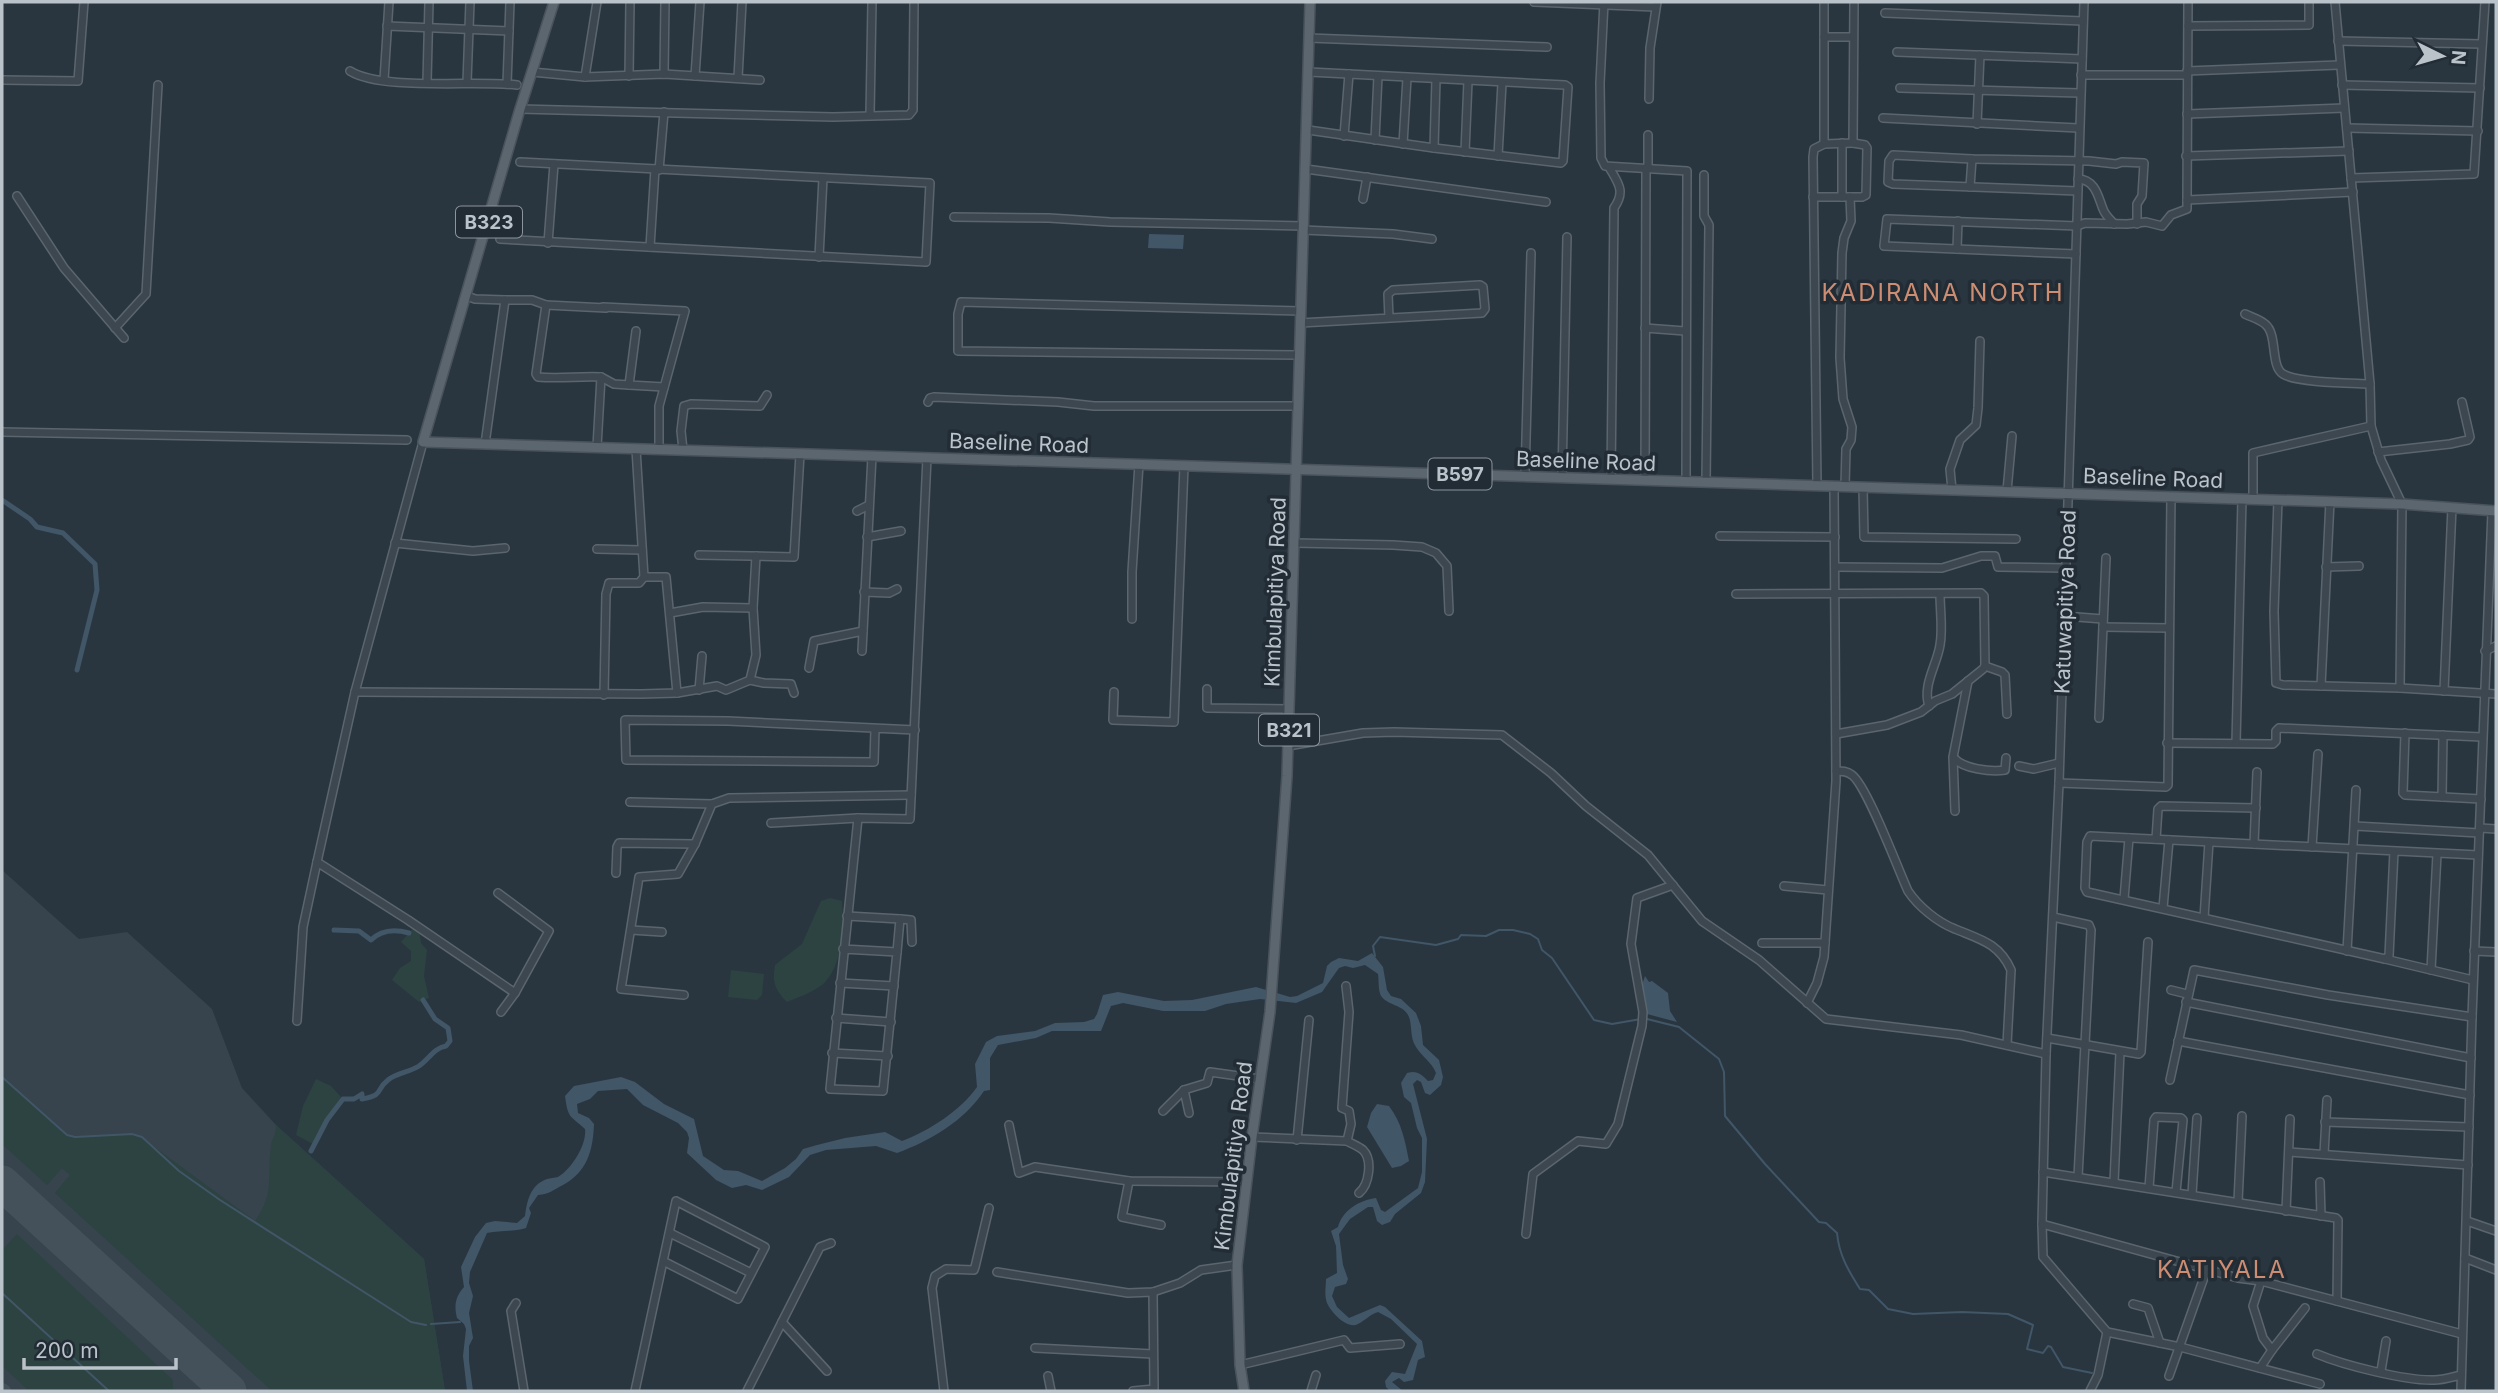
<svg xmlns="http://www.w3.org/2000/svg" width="2498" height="1393" viewBox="0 0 2498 1393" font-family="Inter,sans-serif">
<rect width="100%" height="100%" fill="#293640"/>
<path fill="#37434d" d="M2,870L79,939L127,932L212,1009L242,1088L276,1125L424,1259L445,1391H2Z"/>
<g fill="#2c4341">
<path d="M830,898L842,901C844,927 843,967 822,985C811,993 799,997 787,1002C775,990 772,982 775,965L802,944L821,901Z"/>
<path d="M414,927L419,930L421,943L427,950L424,976L429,998L419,1002L392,980L400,968L411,961V951L401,942Z"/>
<path d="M731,970L764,974L762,995L757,1000L728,997Z"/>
<path d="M2,1077L65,1134L75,1137L138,1135L255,1221C275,1194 267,1175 271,1145C272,1137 276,1137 276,1125L424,1259L445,1391H272L55,1193L70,1175L62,1168L47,1185L2,1144Z"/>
<path d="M316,1079L331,1086L341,1097L313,1144L296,1135L303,1106Z"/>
<path d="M17,1234L173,1380V1391H29L2,1366V1250Z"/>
</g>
<g fill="#415667">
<path d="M1149,234L1184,235L1183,249L1148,248Z"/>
<path d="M1372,953L1383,967L1387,990L1391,996L1401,999L1416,1013L1421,1026L1423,1045L1439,1060L1443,1077L1441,1085L1430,1095L1425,1093L1421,1082L1417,1080L1413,1084L1427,1139L1425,1182L1421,1193L1395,1214L1390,1222L1382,1225L1377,1221L1373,1207H1368L1350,1219L1339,1234L1343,1265L1348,1279L1346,1284L1335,1287L1332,1296L1337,1307L1349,1318L1380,1305L1385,1307L1422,1341L1425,1357L1418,1360L1413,1380L1404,1382L1399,1378L1392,1382L1403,1391H1390L1386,1387L1385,1381L1392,1372L1405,1374L1417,1344L1391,1319L1378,1312C1369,1315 1366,1320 1358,1324C1347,1330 1331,1312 1327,1303C1324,1295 1326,1286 1326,1279L1337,1273L1336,1246L1331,1231L1338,1227C1342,1211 1359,1200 1376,1198L1381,1210L1385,1212L1418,1188L1422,1172V1138L1417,1128L1411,1103L1404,1097L1401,1083L1407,1073C1417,1070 1421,1074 1428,1081L1433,1080L1436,1073C1431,1061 1422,1057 1416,1047C1409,1037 1413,1024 1408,1015C1403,1005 1387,1005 1381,996C1378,990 1379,981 1378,974L1365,965L1353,968L1345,966L1339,968L1322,992L1296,1003L1260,999L1226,1004L1205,1011H1163L1123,1003L1111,1006L1101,1031H1052L1036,1038L998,1045L990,1058V1090L984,1091C964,1121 930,1141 897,1153L876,1146L826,1150L810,1155L789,1177L762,1190L746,1185L732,1188L716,1180L687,1153L689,1138L687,1132L678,1123L643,1105L627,1089L598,1091L590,1099L577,1104L578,1113L589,1118L594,1124C593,1151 587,1172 563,1185C553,1190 550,1194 538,1195L529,1208L531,1213L526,1228C513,1232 501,1230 487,1233L470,1272L469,1283L473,1296L469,1313L473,1338L469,1346V1361L473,1391H467L463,1356L466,1329L464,1324L457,1318C454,1306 455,1297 464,1287L461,1267L475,1237L486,1223L495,1221L517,1223L525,1216C527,1201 530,1185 547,1179C550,1178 555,1178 558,1177C572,1169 587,1144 585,1129C570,1115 568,1119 565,1096L574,1086L621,1077L635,1082L664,1104L694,1119L703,1156L724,1170L738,1171L762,1181L785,1168L796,1159L803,1149L817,1145L845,1138L885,1132L902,1141C929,1131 961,1110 977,1087L975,1064L986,1042L997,1036L1035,1031L1055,1023L1084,1022L1094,1019L1097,1014L1103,995L1118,992L1164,1001L1192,1000L1256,987L1290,997L1297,996L1323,983L1327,966L1331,962L1339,958L1358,961Z"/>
<path d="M1645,976L1649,982L1652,981L1668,993L1670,1011L1677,1022L1647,1014L1642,985Z"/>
<path d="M1377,1104L1389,1106C1402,1123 1405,1141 1409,1161L1401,1166L1392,1168L1367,1127L1371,1113Z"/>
</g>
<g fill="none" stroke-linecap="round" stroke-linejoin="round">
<g stroke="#415667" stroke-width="2">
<path d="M1375,956L1373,946L1380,937L1436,945L1458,939L1461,935L1486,936L1499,930H1513L1530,934L1538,939L1542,950L1552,958L1594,1020L1612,1024L1641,1019"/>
<path d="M1647,1019L1679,1027L1719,1059L1724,1072L1725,1116L1765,1164L1819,1222L1826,1223L1837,1233C1839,1255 1848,1270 1860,1289L1869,1290L1888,1309L1913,1314L1962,1312L2008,1314L2033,1325L2027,1349L2043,1353L2048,1346L2051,1347L2063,1367L2092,1373"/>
<path d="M2,1077L67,1135L75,1137L132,1134L142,1137L179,1171L220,1200L411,1322L426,1325"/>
<path d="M2,1293L109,1391"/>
<path d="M431,1324L460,1322"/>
</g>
<g stroke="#415667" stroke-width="5">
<path d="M2,500L30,519L37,527L63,533L95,564L97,590L77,670"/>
<path d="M334,930L359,931L371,940C382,929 395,929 409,933"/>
<path d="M311,1151L327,1120L343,1099H354L362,1094V1099C385,1095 375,1090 388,1080C396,1073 410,1072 419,1066C429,1059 434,1048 446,1046L450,1041L448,1028L435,1019L423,1000"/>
</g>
<path stroke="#44515b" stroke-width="14" d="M2,1390L4,1391"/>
<path stroke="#44515b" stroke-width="35" d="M2,1183L229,1391"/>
<g stroke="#5b656d" stroke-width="10">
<g id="minor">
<path d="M1534,2L1655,7"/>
<path d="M1604,2L1600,83L1601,158L1605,166L1687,171L1686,481"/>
<path d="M1824,2V144"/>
<path d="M2084,2L2059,783L2046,1054L2042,1224L2043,1257L2107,1332L2180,1347L2320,1384"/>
<path d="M2188,2L2187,200L2353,192"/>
<path d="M2335,2L2370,384L2371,426L2381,460L2402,504L2400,688"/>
<path d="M1885,13L2083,21"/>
<path d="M387,26L509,31"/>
<path d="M2188,26L2309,25V2"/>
<path d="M1824,37H1853"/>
<path d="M1309,38L1547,47"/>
<path d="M2338,41L2482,44"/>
<path d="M1897,52L2082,59"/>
<path d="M350,71C382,91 475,80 517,85"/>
<path d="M2187,71L2339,65"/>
<path d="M532,72L585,77L664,74L760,80"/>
<path d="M664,74L665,2"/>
<path d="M2081,75H2187"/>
<path d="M629,76L630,2"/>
<path d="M695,76L700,2"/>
<path d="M585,77L597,2"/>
<path d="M738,78L742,2"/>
<path d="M2,80L78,81L84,2"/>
<path d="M384,80L389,2"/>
<path d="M427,82L429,2"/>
<path d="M467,82L470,2"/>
<path d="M507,84L510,2"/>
<path d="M2342,85L2480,88"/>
<path d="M1900,88L2080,93"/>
<path d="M1649,99L1650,48L1657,2"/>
<path d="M520,109L833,117L909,115L913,110V104L914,2"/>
<path d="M2187,114L2344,108"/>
<path d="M870,115L872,2"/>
<path d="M1883,118L2078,128"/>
<path d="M1977,124L1980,55"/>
<path d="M2347,128L2478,131"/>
<path d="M1308,130L1434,148L1561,163L1563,161L1568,87L1565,85L1309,72"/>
<path d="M1344,136L1349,74"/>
<path d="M1375,140L1378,76"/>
<path d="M1842,143V197"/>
<path d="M1403,144L1407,78"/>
<path d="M1434,148L1436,79"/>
<path d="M1465,152L1468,81"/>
<path d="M1498,156L1502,83"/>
<path d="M2186,156L2349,151"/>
<path d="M1609,167C1618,183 1626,191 1614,208L1611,479"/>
<path d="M1648,168V135"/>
<path d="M1306,169L1546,202"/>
<path d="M659,170L664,112"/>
<path d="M1704,175V216L1709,225L1706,482"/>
<path d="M2351,178L2474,174L2485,2"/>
<path d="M2078,179C2096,180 2098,197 2103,209C2105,215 2110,219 2114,224"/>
<path d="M1970,187L1972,159"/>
<path d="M2077,191L1893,184L1888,182L1889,161L1893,155L1972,159L2089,161L2116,164L2122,162L2144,163L2142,196L2137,204V224"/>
<path d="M17,196L64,268L124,338"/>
<path d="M1813,197H1862L1866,195L1867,148L1865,145L1853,143"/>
<path d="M1363,199L1367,177"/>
<path d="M954,217L1049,218L1110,222L1303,226"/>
<path d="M1303,230L1393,234L1432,239"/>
<path d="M500,239L926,262L930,183L520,162"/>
<path d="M548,243L554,164"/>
<path d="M650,247L655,169"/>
<path d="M1957,249L1958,221"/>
<path d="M2076,254L1884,246L1887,219L2077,226L2085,223L2127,224L2146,222L2162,226L2171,215L2187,209V200"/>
<path d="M819,257L823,178"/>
<path d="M467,296L475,299L505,300"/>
<path d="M603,307L685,311L659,406V449"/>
<path d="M2245,314C2251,317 2259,319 2265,324C2278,334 2270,366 2283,374C2297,383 2352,383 2370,384"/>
<path d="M1300,323L1482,313L1485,309L1483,287L1480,285L1393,290L1388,294L1389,318"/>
<path d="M115,328L146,294L158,85"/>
<path d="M1645,328L1685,331"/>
<path d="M636,331L629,385L664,387"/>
<path d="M1299,355L958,351V314L961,302L1301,311"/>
<path d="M601,377L614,384L629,385"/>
<path d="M928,402L930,398L934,397L1058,402L1094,406H1298"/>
<path d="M2,432L407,440"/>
<path d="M485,444L505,300H532L546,305"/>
<path d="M597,447L601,377C580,376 559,379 538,377L536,374L546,305L606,308"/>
<path d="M683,450L681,431L684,406L691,404L760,406L767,395"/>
<path d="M2378,452L2450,444L2468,440L2470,437L2462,402"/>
<path d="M1525,476L1531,253"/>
<path d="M1562,477L1567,237"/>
<path d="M1645,480L1646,168"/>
<path d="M1817,485L1813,157L1814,149L1824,144L1853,143L1854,2"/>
<path d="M1845,486L1846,449L1851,440L1852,427L1843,399L1840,358L1842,253L1844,238L1851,221L1850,197"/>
<path d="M1863,487L1864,537L2016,539"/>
<path d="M1952,490L1950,469L1960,440L1976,425L1978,408L1980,341"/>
<path d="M2007,491L2012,436"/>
<path d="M2253,499V453L2371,426"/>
<path d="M2278,500L2274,611L2276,683L2283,685L2400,688L2496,694"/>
<path d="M857,511L869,505"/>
<path d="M1720,536L1835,537"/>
<path d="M867,537L901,531"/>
<path d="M395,543L473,551L505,548"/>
<path d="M1295,543L1393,545L1422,547L1436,553L1447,566L1449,611"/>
<path d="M597,549L642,550"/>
<path d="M699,555L794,557L800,454"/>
<path d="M756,556L753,608L756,655L750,680L764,683L791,684L794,693"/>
<path d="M1835,567L1942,568L1981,556H1995L1998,567L2066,568"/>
<path d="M2326,567L2359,566"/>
<path d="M644,577H666L677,693"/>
<path d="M864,592L889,593L897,589"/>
<path d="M1736,594L1981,593L1984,596L1985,666L1983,669L1952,694L1935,701L1921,712L1887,725L1836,734"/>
<path d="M670,613L703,607L753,608"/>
<path d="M2064,616L2103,619"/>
<path d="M1132,619V572L1139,464"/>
<path d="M2103,627L2169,628"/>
<path d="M862,651L872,456"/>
<path d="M2485,651L2496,646"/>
<path d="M1985,666L2002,672L2005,675L2007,714"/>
<path d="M809,668L814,641L863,631"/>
<path d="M2321,686L2330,501"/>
<path d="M1207,689V708L1289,709"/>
<path d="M699,690L702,656"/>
<path d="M2444,691L2452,507"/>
<path d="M355,692L641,694L677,693L717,686L726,690L750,680"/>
<path d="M1114,692L1113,720L1174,722L1184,466"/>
<path d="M604,695L606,594L609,583H639L644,577L636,449"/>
<path d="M1929,706C1922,685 1937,665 1940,645C1943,629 1940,610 1940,594"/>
<path d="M2099,718L2106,558"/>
<path d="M875,729L874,762L626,760L625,720L728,721L915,730"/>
<path d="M2405,733L2403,793L2405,795L2481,799"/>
<path d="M2167,743L2273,744L2276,741V731L2279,728L2482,737"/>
<path d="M2236,743L2242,499"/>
<path d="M1288,746L1363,733L1394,732L1502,735L1551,773L1586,806L1648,855L1702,921L1759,960L1826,1019L1961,1035L2046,1054"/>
<path d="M1954,758C1963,769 1991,772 2005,770L2006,758"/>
<path d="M2019,766L2034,769L2059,763"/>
<path d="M1836,771C1842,771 1847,771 1852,775C1867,786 1898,869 1908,891C1918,906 1937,922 1955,929C1979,939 1999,943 2011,970L2007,1045"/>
<path d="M2059,783L2166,787L2168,785L2171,496"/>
<path d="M2442,797L2443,735"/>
<path d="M630,802L712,804"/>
<path d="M1955,811L1953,757L1968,681"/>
<path d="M771,823L858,818"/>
<path d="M2355,826L2479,833"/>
<path d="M2480,828L2496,829"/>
<path d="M2156,839L2158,809L2161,806L2256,808"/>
<path d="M2254,844L2257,772"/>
<path d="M2312,847L2318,754"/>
<path d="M2394,851L2389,956L2385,959L2087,892L2085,888L2087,842L2090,836L2478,855"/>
<path d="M317,862L408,920L515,993"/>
<path d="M616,873L617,847L619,843L695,844"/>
<path d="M1784,886L1828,890"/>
<path d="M498,893L549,931L515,993L501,1012"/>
<path d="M2124,899L2129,838"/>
<path d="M2163,908L2169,840"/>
<path d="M847,916L900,919L897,952"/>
<path d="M2053,917L2089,925L2091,930L2078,1177"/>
<path d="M2204,918L2209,842"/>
<path d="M900,919L911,920L912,942"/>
<path d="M631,930L662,932"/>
<path d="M1762,943H1825"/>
<path d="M843,949L897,952L883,1091L830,1089L858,818L910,819L927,458"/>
<path d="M2347,951L2356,790"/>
<path d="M2474,951L2496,952"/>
<path d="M2385,959L2473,980"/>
<path d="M2431,970L2437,854"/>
<path d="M840,983L894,986"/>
<path d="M1346,986L1349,1012L1342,1108L1349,1111L1351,1124L1347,1141C1352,1144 1358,1146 1363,1150C1373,1160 1369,1185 1359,1193"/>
<path d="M2171,990L2187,994"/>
<path d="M684,995L621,989L639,877L678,874L695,844L712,804L729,798L911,795"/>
<path d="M2186,1002L2471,1058"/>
<path d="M1807,1003L1817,983L1824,957L1836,781L1834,486"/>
<path d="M836,1018L891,1022"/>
<path d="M297,1021L303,927L317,862L355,692L423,442"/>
<path d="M2047,1038L2139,1054L2141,1052L2148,942"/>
<path d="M2178,1041L2470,1095"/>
<path d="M832,1053L888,1056"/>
<path d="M2170,1080L2194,970L2328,995L2472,1017"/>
<path d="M1184,1090L1189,1113"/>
<path d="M1163,1111L1184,1090L1207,1083L1210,1072L1260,1079"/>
<path d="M2325,1122L2469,1127"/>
<path d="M1009,1125L1019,1173L1035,1167L1129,1181L1247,1182"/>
<path d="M1252,1137L1347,1141"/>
<path d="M1297,1140L1309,1020"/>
<path d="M2289,1152L2468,1165"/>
<path d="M2324,1154L2327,1100"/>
<path d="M2043,1172L2336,1218L2338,1220L2337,1301"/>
<path d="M1129,1181L1122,1217L1161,1225"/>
<path d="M2114,1182L2120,1052"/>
<path d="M2320,1182L2321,1216"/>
<path d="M2149,1188L2154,1120L2156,1117L2181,1118L2183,1120L2176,1192"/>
<path d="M2192,1194L2197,1118"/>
<path d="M2238,1202L2242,1116"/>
<path d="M2286,1211L2290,1119"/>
<path d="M2467,1221L2496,1231"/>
<path d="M2042,1224L2238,1278L2261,1281L2462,1334"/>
<path d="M670,1233L751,1273"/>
<path d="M1526,1234L1533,1174L1578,1141L1606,1144L1618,1124L1642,1026L1643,1012L1631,944L1637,898L1673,885"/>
<path d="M2465,1258L2496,1270"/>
<path d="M997,1272L1128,1293L1153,1292L1180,1283L1201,1270L1237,1265"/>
<path d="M516,1303L511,1311L524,1391"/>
<path d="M2133,1304L2148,1308L2160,1343"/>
<path d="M782,1322L827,1371"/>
<path d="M1035,1348L1153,1354"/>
<path d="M2272,1350L2305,1308"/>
<path d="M2317,1354C2343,1365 2406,1381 2434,1380C2443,1380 2452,1377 2461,1375"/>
<path d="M1240,1365L1344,1340L1350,1348L1400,1344"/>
<path d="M2260,1368L2272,1350L2263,1338L2253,1306L2261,1281"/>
<path d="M2381,1371L2386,1341"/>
<path d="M1048,1376L1051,1391"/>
<path d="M2169,1376L2207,1269"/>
<path d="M635,1391L676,1201L765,1247L738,1299L663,1261"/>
<path d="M747,1391L820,1247L831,1243"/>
<path d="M944,1391L932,1288L935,1276L946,1269L974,1270L975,1267L989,1208"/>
<path d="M1133,1391L1154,1389L1153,1292"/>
<path d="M1311,1391L1316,1375"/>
<path d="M2090,1391L2098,1375L2107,1332"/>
<path d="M2461,1391L2472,1017L2492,511"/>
</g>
</g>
<g stroke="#4a535c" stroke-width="12">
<g id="major">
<path d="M554,2L520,109L423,442L2402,504L2496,511"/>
<path d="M1244,1391L1240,1365L1237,1265L1252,1137L1270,1012L1287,776L1310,2"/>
</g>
</g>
<use href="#minor" stroke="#3d4750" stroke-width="7"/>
<use href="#major" stroke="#5b666f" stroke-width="9"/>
</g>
<g text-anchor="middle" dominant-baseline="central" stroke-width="7" stroke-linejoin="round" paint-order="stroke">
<g fill="#222c35" stroke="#8c959d" stroke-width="2">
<rect x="456" y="206.5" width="66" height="31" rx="5"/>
<rect x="1428.5" y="458.5" width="63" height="31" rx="5"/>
<rect x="1259" y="714.5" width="60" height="31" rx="5"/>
</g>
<g font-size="19" font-weight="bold" fill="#bac2ca">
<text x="489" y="222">B323</text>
<text x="1460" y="474">B597</text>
<text x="1289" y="730">B321</text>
</g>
<g font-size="21" fill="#bac2ca" stroke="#222c35">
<text transform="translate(1019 443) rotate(2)">Baseline Road</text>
<text transform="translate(1586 461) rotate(2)">Baseline Road</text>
<text transform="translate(2153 478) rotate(2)">Baseline Road</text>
<text transform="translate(1275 592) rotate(-88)">Kimbulapitiya Road</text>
<text transform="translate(2065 602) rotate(-88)">Katuwapitiya Road</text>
<text transform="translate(1233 1156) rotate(-83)">Kimbulapitiya Road</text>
</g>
<g font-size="24" letter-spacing="2" fill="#cc8d73" stroke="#222c35">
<text x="1943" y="292">KADIRANA NORTH</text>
<text x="2222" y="1269">KATIYALA</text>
</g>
</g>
<rect width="2498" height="1393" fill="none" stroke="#bac2ca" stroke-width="7"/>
<g transform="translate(2442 56) rotate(95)" stroke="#222c35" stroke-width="5" paint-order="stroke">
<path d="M0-5L12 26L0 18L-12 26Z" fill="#bac2ca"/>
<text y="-10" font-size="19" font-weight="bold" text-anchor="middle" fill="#bac2ca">N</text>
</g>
<path d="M24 1358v10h152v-10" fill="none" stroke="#bac2ca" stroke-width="3.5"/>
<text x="35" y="1358" font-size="21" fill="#bac2ca" stroke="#222c35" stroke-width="5" paint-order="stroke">200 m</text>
</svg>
